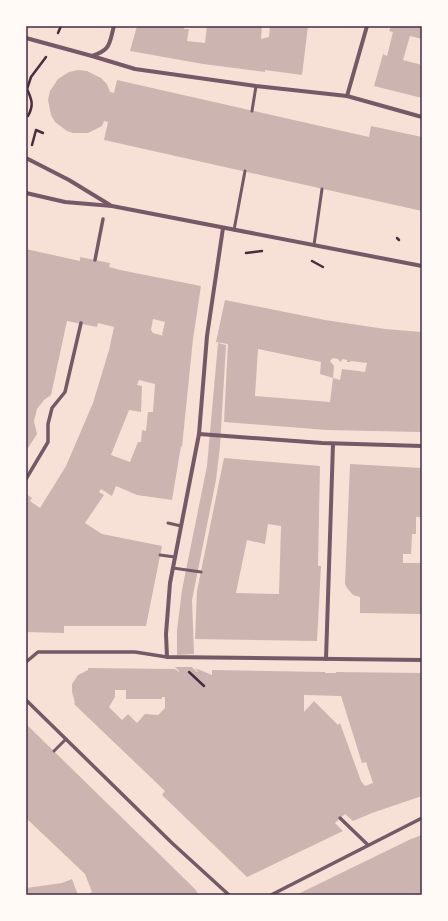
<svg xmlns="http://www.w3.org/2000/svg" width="448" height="921" viewBox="0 0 448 921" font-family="Mulish,sans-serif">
<rect width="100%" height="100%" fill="#f7e1d7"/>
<g fill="#ccb4b1" fill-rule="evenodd">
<path d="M137,26H185L184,29H189L187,41L205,43L207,26H262L261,39L269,37L270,26H308L302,75L265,70V72L203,64L130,51Z"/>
<path d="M391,26H422V39L410,36L403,60L422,65V98L374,86L383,54L387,56L393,32L389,31Z"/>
<path d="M78,70L87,71L101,78L107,84L110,92L114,93L117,80L369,137L371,126L422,137V211L104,140L108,122L104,121L102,126L88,133H73L67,131L55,122L51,115L48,100L50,91L58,79L69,72Z"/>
<path d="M26,249L80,261V257L110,263L109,267L120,270L201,286L193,339L182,447L181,446L172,500L137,495L116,486L112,496L101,489L99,492L104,495L85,523L102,534L162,546L146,626H64V633L26,632V494L32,498L30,501L40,508L66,466L93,403L109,350L114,327L98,323L97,327L67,321L51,395L44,400L37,409L34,421L37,434L26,451ZM153,319L165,322L162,335L164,336L153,333L151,330ZM139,380L155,384L153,412H148L146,431L142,430L141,442H138L130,462L111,455L129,410L141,412L142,386L137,385Z"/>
<path d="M225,300L325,320L385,329L422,332V432L327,430L224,422L228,344L216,342ZM258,349L321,362L320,374L333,378L334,366L330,361L333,358L338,359L340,362L343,359L347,360V362H350L351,361L367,363L365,372L342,369L340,380L333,378L330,402L255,396Z"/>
<path d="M218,343L226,345L220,446L216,480L192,600L194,654L177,655V630L182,590L207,466Z"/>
<path d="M224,458L320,466L318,566H321L317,641L195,639L197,591ZM268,524L281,526L279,594L236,593L247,540L265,544Z"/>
<path d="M350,464L422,468V517H416V534H412L411,554H403V563H422V614L360,613V597L353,595L347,588L345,584Z"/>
<path d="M175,667H192L197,672H198L195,668L212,675V670L325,672V673H336V672L422,673V796L372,813L353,821L345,814L335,823L343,831L247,877L162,795L165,791L74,704L75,703L72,692V684L78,675L88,670V668L175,669L179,672V671ZM115,690H126V699H162V697H165V708L158,715L145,714L137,723L128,714L122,720L109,707L115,697ZM304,695L341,696L362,763L366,762L373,783L365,786L361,781L340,723L338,725L314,701L304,712Z"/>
<path d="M26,724L195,889L199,895H85L92,892L85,874L26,818Z"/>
<path d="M422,835V895H296L411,839Z"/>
<path d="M72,879L78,895H26V888L62,883Z"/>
</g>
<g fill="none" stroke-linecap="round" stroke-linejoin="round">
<g stroke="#4a2c40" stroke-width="2.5">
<path d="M58,33L61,26"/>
<path d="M26,116H28C34,105 32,100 27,89L31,77L46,57"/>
<path d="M32,145L36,130L43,133"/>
<path d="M397,238L399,240"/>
<path d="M246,253L262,251"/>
<path d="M312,261L323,267"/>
<path d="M189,672L204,686"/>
</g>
<g stroke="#755966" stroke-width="3">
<path d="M252,111L256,86"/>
<path d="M234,230L245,171"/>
<path d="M314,245L322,189"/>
<path d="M168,523L181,526"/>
<path d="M160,555L175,557"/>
<path d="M173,568L201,572"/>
<path d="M54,751L66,739"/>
</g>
<g stroke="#755966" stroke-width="3.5">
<path d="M95,260L103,219"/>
<path d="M26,479L48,442V424L52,408L65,392L81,323"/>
<path d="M26,662L38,652H135L167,657"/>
<path d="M26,700L172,843L229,895"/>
<path d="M340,818L368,845"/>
<path d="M271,895L422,818"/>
</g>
<g stroke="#755966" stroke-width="4">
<path d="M26,38L92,56L135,69L256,86L347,96L422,117"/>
<path d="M92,56C111,50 109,44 114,26"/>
<path d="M347,96L367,26"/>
<path d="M26,158L69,180L110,205"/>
<path d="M26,193L65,202L112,206L422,266"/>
<path d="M223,228L207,336L199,434L170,583L166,634L167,657L422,660"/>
<path d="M199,434L322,443L422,446"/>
<path d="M326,659L333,444"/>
</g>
</g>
<rect width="448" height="921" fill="none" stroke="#fffaf5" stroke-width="54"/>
<rect x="27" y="27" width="394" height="867" fill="none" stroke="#4a2c40" stroke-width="1.5"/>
</svg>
